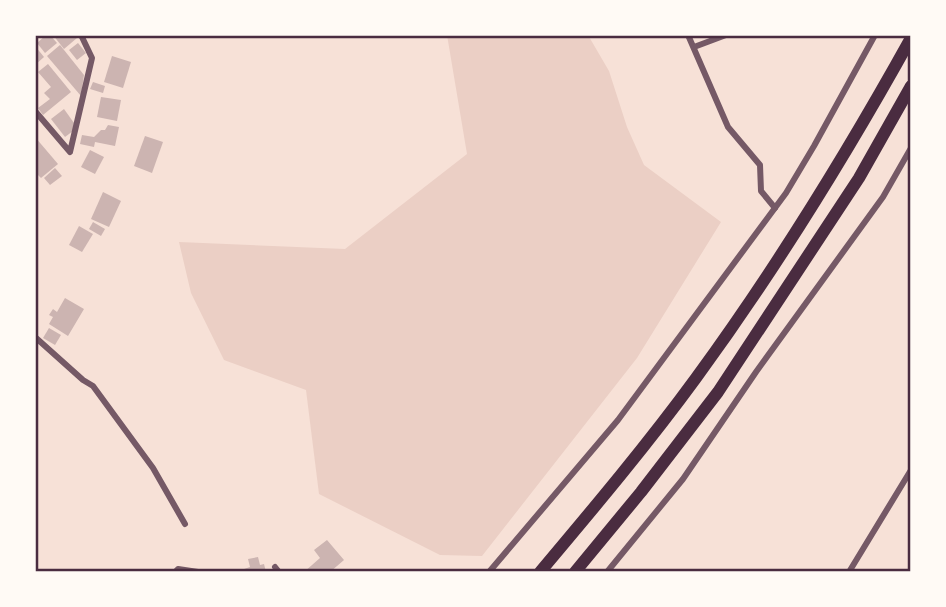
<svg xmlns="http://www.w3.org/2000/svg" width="946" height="607" viewBox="0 0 946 607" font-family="Raleway,sans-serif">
<rect width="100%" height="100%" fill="#f7e1d7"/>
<path fill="#ebcfc5" d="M447,35H588L609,71L627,127L644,165L721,222L637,358L482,556L440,555L319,494L306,390L224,360L191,293L179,242L345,249L467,154Z"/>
<g fill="#ccb4b1">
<path d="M46,35H50L57,43L45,53L37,43Z"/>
<path d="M53,35H74L77,38L64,49Z"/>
<path d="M78,43L86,53L77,60L69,50Z"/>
<path d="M60,45L84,75L81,96L47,56Z"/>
<path d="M35,46L44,57L35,65Z"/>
<path d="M112,56L131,62L123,88L104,82Z"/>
<path d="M48,64L71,92L43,115L38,108L50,99L44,93L51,87L38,72Z"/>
<path d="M93,82L105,86L103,93L90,89Z"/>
<path d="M101,97L121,100L117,121L97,117Z"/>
<path d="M64,109L74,123L73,131L65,137L51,119Z"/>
<path d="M108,125L119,127L115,146L95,142L94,147L80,144L82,135L94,137L101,130H105Z"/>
<path d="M145,136L163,142L152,173L134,166Z"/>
<path d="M35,137L58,164L41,178L35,172Z"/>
<path d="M90,150L104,157L95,174L81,167Z"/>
<path d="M55,168L62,176L50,185L44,178Z"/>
<path d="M103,192L121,201L109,227L91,219Z"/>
<path d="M93,222L105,229L101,236L89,229Z"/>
<path d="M79,226L93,234L82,252L69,245Z"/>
<path d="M65,298L84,309L68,336L49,324L53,317L49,315L53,309L57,312Z"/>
<path d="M49,328L61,335L55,345L43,338Z"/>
<path d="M327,540L344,560L330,572H304L320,558L314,550Z"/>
<path d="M258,557L260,565L264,564L266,572H235L250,567L248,559Z"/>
</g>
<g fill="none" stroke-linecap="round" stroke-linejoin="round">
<g stroke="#755966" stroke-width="6">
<path d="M688,35L728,127L760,165L761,191L775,208"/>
<path d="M694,47L726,35"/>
<path d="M35,111L70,152L92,58L81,35"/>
<path d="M35,337L83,380L93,386L153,468L185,524"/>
<path d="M275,567L279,572"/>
<path d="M175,572L178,569L198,572"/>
<path d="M489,572L618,420L786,193L814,146L875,35"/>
<path d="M607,572L683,479L756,372L883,197L911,148"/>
<path d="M849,572L911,470"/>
</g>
<g stroke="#4a2c40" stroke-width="12">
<path d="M540,572C593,509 647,445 696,378C775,270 846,155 911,38"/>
<path d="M575,572L641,492L718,392L859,178L911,86"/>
</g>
</g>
<rect width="946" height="607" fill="none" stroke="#fffaf5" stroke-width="74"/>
<rect x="37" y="37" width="872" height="533" fill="none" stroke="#4a2c40" stroke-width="2.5"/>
</svg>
